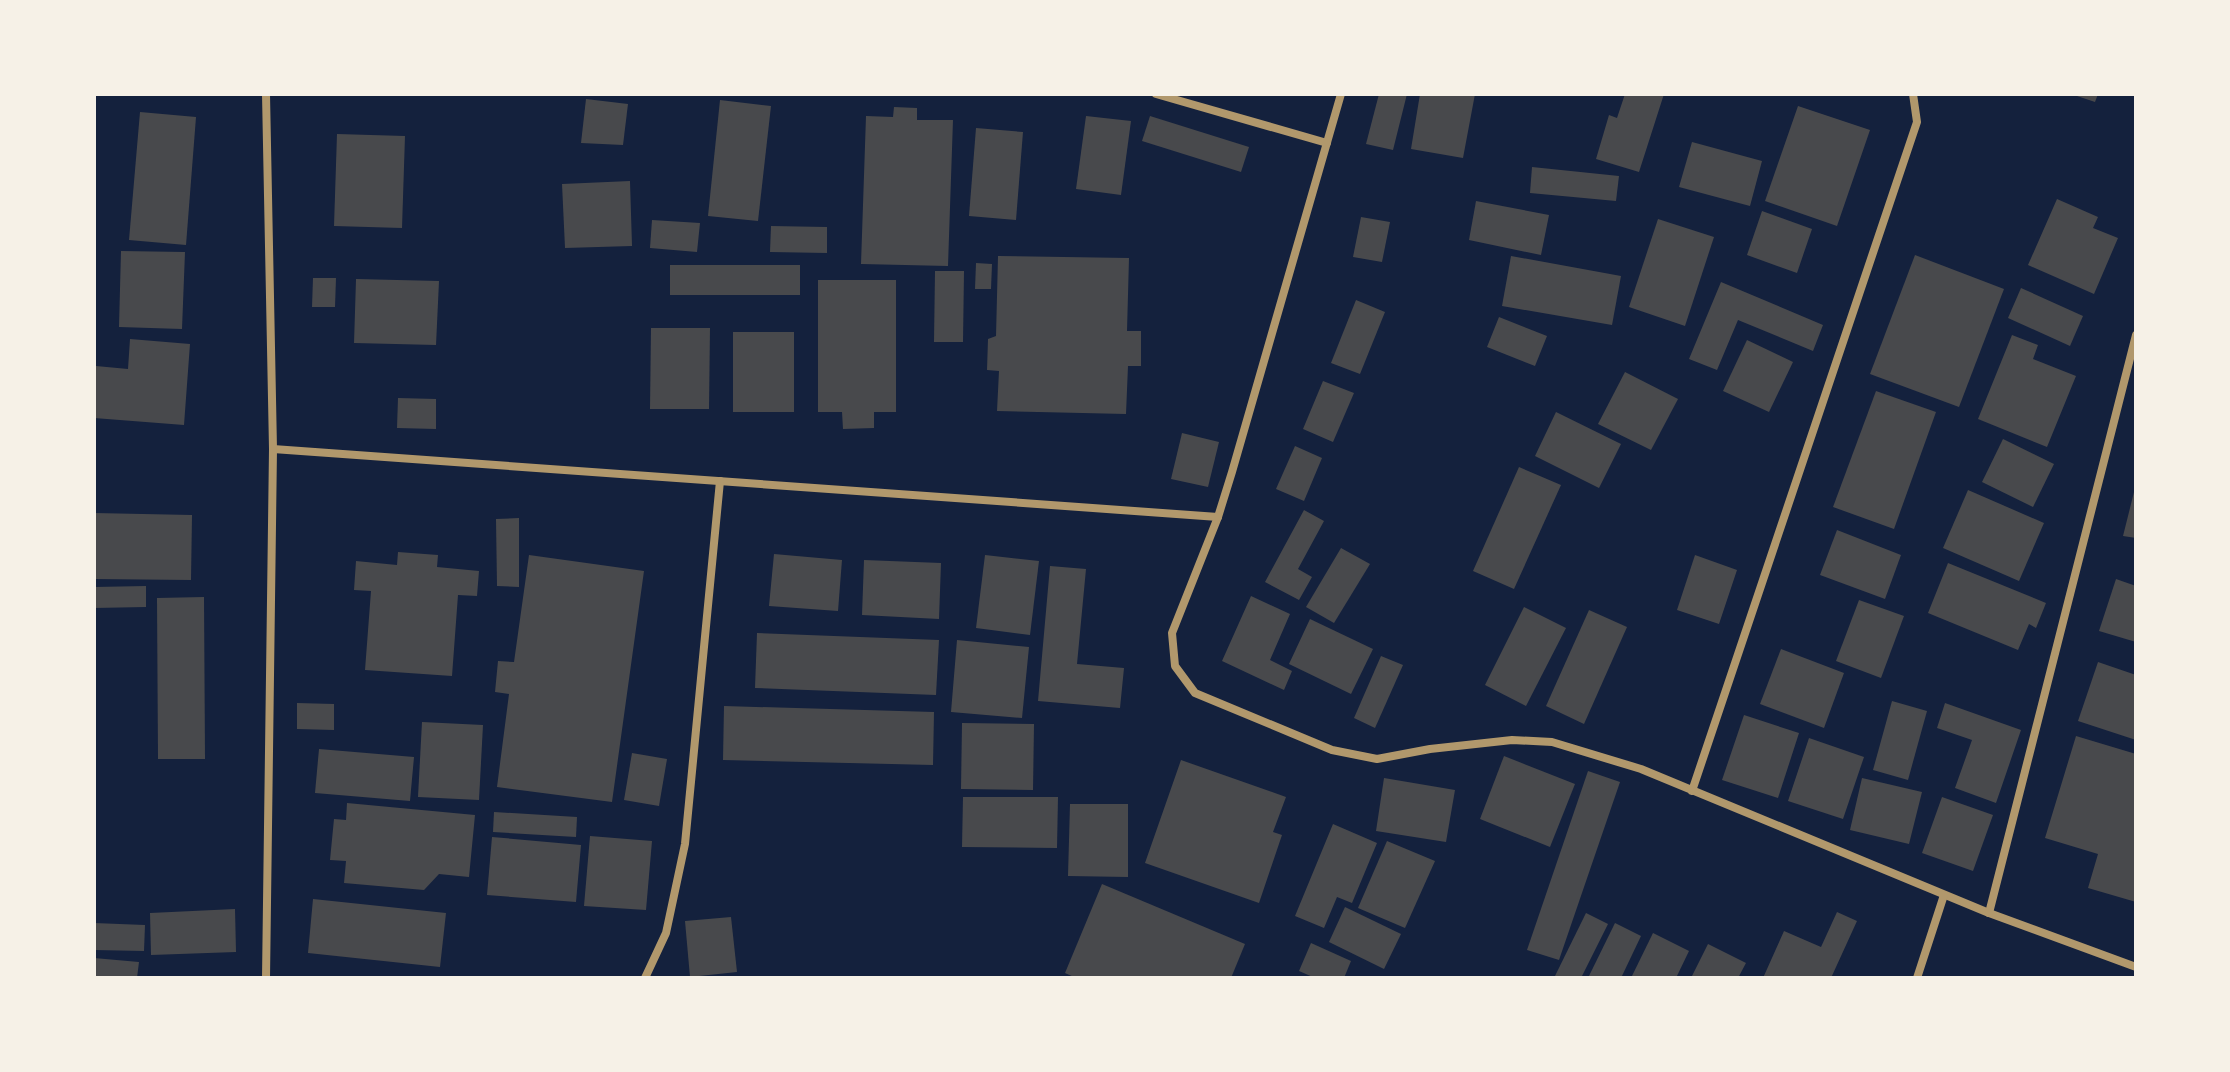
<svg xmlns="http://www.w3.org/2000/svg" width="2230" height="1072" viewBox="0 0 2230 1072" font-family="'Open Sans',sans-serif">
<rect width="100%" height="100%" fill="#14213d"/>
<g fill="#48494c">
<path d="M1379,94H1407L1393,150L1366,144Z"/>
<path d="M1420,94H1475L1463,158L1411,149Z"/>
<path d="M1625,94H1664L1639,172L1596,159L1609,115L1617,118Z"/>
<path d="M2071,94H2098L2095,102Z"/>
<path d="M586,99L628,104L623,145L581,143Z"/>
<path d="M720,100L771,106L758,221L708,216Z"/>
<path d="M1798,106L1870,130L1837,226L1765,201Z"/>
<path d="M894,107L917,108V120H953L948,266L861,264L866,116L893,117Z"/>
<path d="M140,112L196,117L186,245L129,240Z"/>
<path d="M1086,116L1131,121L1121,195L1076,189Z"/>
<path d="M1150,116L1249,147L1241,172L1142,141Z"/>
<path d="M976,128L1023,132L1016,220L969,216Z"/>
<path d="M337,134L405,136L402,228L334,226Z"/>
<path d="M1692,142L1762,161L1750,206L1679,187Z"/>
<path d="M1532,167L1619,176L1616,201L1530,193Z"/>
<path d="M630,181L632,246L565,248L562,184Z"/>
<path d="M2057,199L2098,217L2093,228L2118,238L2094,294L2028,265Z"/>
<path d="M1476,201L1549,215L1541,255L1469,240Z"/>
<path d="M1762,211L1812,229L1797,273L1747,255Z"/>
<path d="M1361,217L1390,222L1382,262L1353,257Z"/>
<path d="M1658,219L1714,237L1685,326L1629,307Z"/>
<path d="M652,220L700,223L697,252L650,248Z"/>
<path d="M771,226L827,227V253L770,252Z"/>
<path d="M121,251L185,252L182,329L119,327Z"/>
<path d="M1915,255L2004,289L1959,407L1870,374Z"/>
<path d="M998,256L1129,258L1127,331H1141V366H1128L1126,414L997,411L999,371L987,370L988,339L996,336Z"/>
<path d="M1511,256L1621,276L1612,325L1502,306Z"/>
<path d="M976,263L992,264L991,289H975Z"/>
<rect x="670" y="265" width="130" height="30"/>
<path d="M935,271H964L963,342H934Z"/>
<path d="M313,278H336L335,307H312Z"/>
<path d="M356,279L439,281L436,345L354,343Z"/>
<path d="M818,280H896V412H874V428L843,429L842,412H818Z"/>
<path d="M1721,282L1823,325L1813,351L1738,320L1717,370L1689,359Z"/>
<path d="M2021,288L2083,316L2070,346L2008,318Z"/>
<path d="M1356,300L1385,312L1360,374L1331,363Z"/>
<path d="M1499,317L1547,336L1535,366L1487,347Z"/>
<path d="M651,328H710L709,409H650Z"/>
<rect x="733" y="332" width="61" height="80"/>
<path d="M2012,335L2038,345L2033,359L2076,376L2047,447L1978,419Z"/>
<path d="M130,339L190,344L184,425L94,418L96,366L128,369Z"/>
<path d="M1747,340L1793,362L1769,412L1723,391Z"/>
<path d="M1625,372L1678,399L1651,450L1598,424Z"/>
<path d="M1323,381L1354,393L1333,442L1303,429Z"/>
<path d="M1876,391L1936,412L1894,529L1833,507Z"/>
<path d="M398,398L436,399V429L397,428Z"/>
<path d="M1556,412L1621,444L1599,488L1535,456Z"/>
<path d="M1182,433L1219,442L1208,487L1171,479Z"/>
<path d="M2003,439L2054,464L2033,507L1982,482Z"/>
<path d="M1295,446L1322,458L1304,501L1276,489Z"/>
<path d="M1519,467L1561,485L1514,589L1473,571Z"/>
<path d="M2135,488L2136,489V538L2123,536Z"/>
<path d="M1968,490L2044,523L2019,581L1943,548Z"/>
<path d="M1304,510L1324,521L1298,569L1312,577L1299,600L1265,582Z"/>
<path d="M94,513L192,515L191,580L94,579Z"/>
<path d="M519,518V587L497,586L496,519Z"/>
<path d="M1837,530L1901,555L1885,599L1820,575Z"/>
<path d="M1341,548L1370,564L1334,623L1306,607Z"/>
<path d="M398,552L438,555L437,567L479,571L477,596L458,595L452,676L365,670L371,591L354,590L356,561L397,565Z"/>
<path d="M774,554L842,560L838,611L769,606Z"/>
<path d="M529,555L644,571L612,802L497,787L509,694L495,692L498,661L514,662Z"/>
<path d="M985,555L1039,561L1030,635L976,628Z"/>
<path d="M1695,555L1737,570L1719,624L1677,610Z"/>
<path d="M864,560L941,563L939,619L862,615Z"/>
<path d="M1948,563L2046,603L2036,628L2029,624L2018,650L1928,613Z"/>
<path d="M1050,566L1086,569L1077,664L1124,668L1120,708L1038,701Z"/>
<path d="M2116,579L2136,586V642L2099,631Z"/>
<path d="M146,586V607L94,608V587Z"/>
<path d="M1251,596L1290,614L1270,660L1292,671L1284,690L1222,661Z"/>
<path d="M204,597L205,759H158L157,598Z"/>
<path d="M1859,600L1904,616L1881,678L1836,661Z"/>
<path d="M1524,607L1566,628L1526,706L1485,685Z"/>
<path d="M1589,610L1627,627L1584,724L1546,706Z"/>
<path d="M1310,619L1373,649L1351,694L1289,664Z"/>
<path d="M757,633L939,640L936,695L755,688Z"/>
<path d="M957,640L1029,647L1022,718L951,712Z"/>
<path d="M1781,649L1844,673L1824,728L1760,704Z"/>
<path d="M1381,656L1403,665L1375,728L1354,718Z"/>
<path d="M2098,662L2136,675V740L2078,721Z"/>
<path d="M1892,701L1927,711L1908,780L1873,770Z"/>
<path d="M297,703L334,704V730L297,729Z"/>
<path d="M1945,703L2021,730L1996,803L1955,788L1972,740L1937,728Z"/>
<path d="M724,706L934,712L933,765L723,760Z"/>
<path d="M1744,715L1799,733L1778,798L1722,780Z"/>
<path d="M422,722L483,725L479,800L418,797Z"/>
<path d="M962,723L1034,724L1033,790L961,789Z"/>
<path d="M2076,736L2136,754V902L2088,888L2098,854L2045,838Z"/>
<path d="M1809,738L1864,757L1843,819L1788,801Z"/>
<path d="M319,749L414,757L410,801L315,793Z"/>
<path d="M632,753L667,759L659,806L624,800Z"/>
<path d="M1504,756L1575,784L1550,847L1480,819Z"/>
<path d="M1181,760L1286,797L1273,832L1282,835L1259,903L1145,863Z"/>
<path d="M1588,771L1620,782L1559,960L1527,950Z"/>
<path d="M1384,778L1455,790L1446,842L1376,831Z"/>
<path d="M1862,778L1922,792L1909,844L1850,830Z"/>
<path d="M963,797H1058L1057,848L962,847Z"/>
<path d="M1942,797L1993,815L1973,871L1922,853Z"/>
<path d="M347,803L475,815L469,877L439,874L424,890L344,883L346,861L330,860L334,819L346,820Z"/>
<path d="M1070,804H1128V877L1068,876Z"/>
<path d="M494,812L577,817L576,837L493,832Z"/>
<path d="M1333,824L1377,843L1352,903L1337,897L1324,928L1295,916Z"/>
<path d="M590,836L652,841L646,910L584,906Z"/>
<path d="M492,837L581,845L576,902L487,895Z"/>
<path d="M1387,841L1435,861L1405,928L1358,908Z"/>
<path d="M1102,884L1245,944L1231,978H1076L1065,973Z"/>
<path d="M313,899L446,913L440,967L308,953Z"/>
<path d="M1345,907L1401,934L1384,969L1329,942Z"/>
<path d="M235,909L236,952L151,955L150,913Z"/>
<path d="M1837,912L1857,921L1831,978H1763L1784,931L1821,947Z"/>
<path d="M1586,913L1608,924L1581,978H1554Z"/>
<path d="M731,917L737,972L690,977L685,921Z"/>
<path d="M94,923L145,925L144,951L94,950Z"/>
<path d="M1615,923L1641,936L1621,978H1588Z"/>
<path d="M1653,933L1689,951L1676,978H1631Z"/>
<path d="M1311,943L1351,961L1344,978H1315L1299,971Z"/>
<path d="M1708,944L1746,963L1738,978H1691Z"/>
<path d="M94,958L139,962L137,978H94Z"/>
</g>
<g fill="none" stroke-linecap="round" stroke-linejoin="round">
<g stroke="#b1986c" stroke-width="8">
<path d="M1156,94L1327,143"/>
<path d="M1341,94L1232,472L1218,517L1172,633L1175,666L1195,693L1332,750L1377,759L1430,749L1512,740L1552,742L1641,769L1989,913L2136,967"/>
<path d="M273,449L1218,517"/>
<path d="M1692,791L1917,122L1913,94"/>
<path d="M1989,913L2136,335"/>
<path d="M266,978L273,449L266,94"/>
<path d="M645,978L666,933L685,844L720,481"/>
<path d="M1917,978L1944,895"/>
</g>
</g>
<rect width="2230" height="1072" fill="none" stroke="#f6f1e7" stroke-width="192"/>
</svg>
